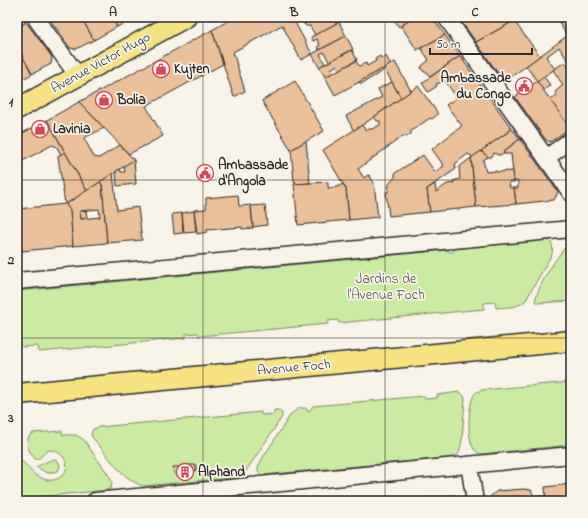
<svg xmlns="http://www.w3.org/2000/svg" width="588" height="518" viewBox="0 0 588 518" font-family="'Indie Flower',sans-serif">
<rect width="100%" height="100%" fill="#f7f3e8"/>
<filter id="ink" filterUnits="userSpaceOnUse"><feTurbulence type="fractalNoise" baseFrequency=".025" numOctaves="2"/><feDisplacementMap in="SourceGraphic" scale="8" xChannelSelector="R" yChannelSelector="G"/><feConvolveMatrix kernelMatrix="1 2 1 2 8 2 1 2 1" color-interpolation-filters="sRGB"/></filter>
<g filter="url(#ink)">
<g fill="#cbeaa2" stroke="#7b8a66">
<path d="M548,240C553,242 553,249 552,254L526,300C519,308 507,307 496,308L495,302L484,303V309L339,323L338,320L328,321V324L199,336L198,333L186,334V338L39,352L38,346L23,347L17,343V291L448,250L449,252H453L454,249Z"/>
<path d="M571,242V301L537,303L535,301C539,284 558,253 571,242Z"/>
<path d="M571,382V445L481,454C465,452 468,408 473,397C474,393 478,391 482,390Z"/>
<path d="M460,392L464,396L465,399L462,440L459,453L455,457L261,475C255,471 259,465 262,459L291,414L299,408H306L307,411H309L313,406L424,396L425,399L437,398V395Z"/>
<path d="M274,410H278L282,413V417L242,477L142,486C120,477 107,454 92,437L91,434L93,429L99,427L261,412L262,415L274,414Z"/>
<path d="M62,431L63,435H76L84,440L110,477L112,482L111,488L108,490L17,499L18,460H21C29,467 30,473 41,478C60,487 77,466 59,453C56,451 51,449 47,451C44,453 41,457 38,459H35C29,451 24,444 30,435L33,433Z"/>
<path d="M53,459L58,461L60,465L58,471L47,473L36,467Z"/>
</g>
<g fill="#e9c099" stroke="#2b2b2b" fill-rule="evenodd">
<path d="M17,17H22L26,22L17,29Z"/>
<path d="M48,17H81L94,40L76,49L70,48Z"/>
<path d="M81,17H112L117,27L94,40Z"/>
<path d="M112,17H136L117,27Z"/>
<path d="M235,17H292L312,54L301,60L282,25L233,52L245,91L234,97L212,30Z"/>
<path d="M305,17H317L304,24L303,21L306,19Z"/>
<path d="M317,17H336L339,22L315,35L310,26H306L304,24Z"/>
<path d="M392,17H414L399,27Z"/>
<path d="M414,17H432L445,35L417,50L401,26Z"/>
<path d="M458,17H521L476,42Z"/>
<path d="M556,17H571V44L567,36Z"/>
<path d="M514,21L540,56L504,82L476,42Z"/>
<path d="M26,22L52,57L51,64L32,74L17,47V29Z"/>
<path d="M339,22L346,36L319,50L318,46L320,45L317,39L313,41L311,37Z"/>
<path d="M212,30L223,64L146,106L163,136L129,154L79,102Z"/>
<path d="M445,35L460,56L430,77L427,72H424L421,68L422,66L429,60L421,48Z"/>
<path d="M346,36L353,49L329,62L324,52L320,54L325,64L319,67L312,54Z"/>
<path d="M567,36L571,44V59L568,61L559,47L546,57L555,69L537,81L526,66Z"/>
<path d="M352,50L357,60L339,70L337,65L331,69L333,73L325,77L319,67Z"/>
<path d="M21,53L32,74L17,82V55Z"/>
<path d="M380,56L381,58L386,56L391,65L335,95L325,77L356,61L359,66L366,63L367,66L376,61L375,59Z"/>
<path d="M460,56L512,129L473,157L468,154L455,164L456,169L427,189L430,212L389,216L386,192H388L389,184L395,177V173L423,155L435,172L444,166L432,149L462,126L446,105L455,99V95L445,81L436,84L437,86L428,92L422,83Z"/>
<path d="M395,62L411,91L401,98L384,68Z"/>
<path d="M565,62L571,71V127L570,128L550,100L557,96L555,92L563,85L553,70Z"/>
<path d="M382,69L383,71L361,84L359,82Z"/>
<path d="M544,77L550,85L543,91L537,82Z"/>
<path d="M295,81L324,131L291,150L262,101L263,100Z"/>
<path d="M537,81L570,128L550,142L546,140L515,97Z"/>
<path d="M392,82L401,98L354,131L346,116L382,97L378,89Z"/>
<path d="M418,86L437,112V115L432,119L430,118L411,131V134L406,137L403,136L358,169L364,178L368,175L370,176L374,183L378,217L349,220L346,189L323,150L362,125L366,131L369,129H372L380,125V121H377L374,117Z"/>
<path d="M79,102L104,128L84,138L94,157L99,158L120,145L134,160L87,191L47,120Z"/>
<path d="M47,120L65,152L61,155L57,147L52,145L17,164V136Z"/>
<path d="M512,129L520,139L504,151V154L498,155L494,153L491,157H488L481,151Z"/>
<path d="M520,139L558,192L554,200L516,204L514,188H518V181L514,182L511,154H504V151Z"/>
<path d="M306,141L310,183L296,184L295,181H294L291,150Z"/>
<path d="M481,151L488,157L483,160L486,172L496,171V172L513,171L514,182H509L510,188H514L516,204L476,207L471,158Z"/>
<path d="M65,152L87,191L66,204L70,210L73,246L22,251L18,209L65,204L58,156Z"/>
<path d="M471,158L476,207L430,212L427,189L435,184L436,192L447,184L454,183L453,181L460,179L459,167Z"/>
<path d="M134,160L136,184L117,186L116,171L120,169L121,172H125L124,166Z"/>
<path d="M113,173L117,210L138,207L142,240L107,243L102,185L100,182Z"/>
<path d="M100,182L102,185L107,243L73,246L70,210L66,204ZM99,209L100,217L81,219L80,211Z"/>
<path d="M328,182V188L337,187L343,184L346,189L349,220L298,225L294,184Z"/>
<path d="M238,195L239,206L251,205L253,228L242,229V227L207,230V232L197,234L194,210L206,209V198Z"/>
<path d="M17,198L22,251L17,252Z"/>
<path d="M265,205L267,225L253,227L251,206Z"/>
<path d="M80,211H86L87,218L81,219Z"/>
<path d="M194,211L196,232L184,233L182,213Z"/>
<path d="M182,213L183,233L174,234L172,214Z"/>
<path d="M182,465H196V470L191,475L178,476L174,473L173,467H179Z"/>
<path d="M571,484V501H546L545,487Z"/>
<path d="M524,489L531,490L534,496H545L546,501H489L491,496L497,491Z"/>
<path d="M455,495L458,501H399L421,499Z"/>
</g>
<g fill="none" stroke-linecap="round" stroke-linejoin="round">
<g stroke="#2b2b2b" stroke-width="19">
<g id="minor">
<path d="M446,17L571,193"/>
<path d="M37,20L78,76"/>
<path d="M546,158L571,140"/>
<path d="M17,281L571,229"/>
<path d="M469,465L475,501"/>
<path d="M95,501L571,455"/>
</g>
</g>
<g stroke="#2b2b2b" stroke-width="23">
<g id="major">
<path d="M17,109L186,17"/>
<path d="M17,394L571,341"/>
</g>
</g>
<use href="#minor" stroke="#f7f3e8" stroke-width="16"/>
<use href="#major" stroke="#f6e281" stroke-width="20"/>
</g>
</g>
<path fill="none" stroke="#2b2b2b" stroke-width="1" stroke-opacity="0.55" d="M203,17V501M385,17V501M17,180H571M17,338H571"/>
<defs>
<g id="shop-ring" transform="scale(0.9)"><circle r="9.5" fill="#f7f3e8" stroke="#d1495b" stroke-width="1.5"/><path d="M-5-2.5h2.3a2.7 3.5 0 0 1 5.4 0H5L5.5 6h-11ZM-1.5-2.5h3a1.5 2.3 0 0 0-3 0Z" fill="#d1495b"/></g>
<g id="civic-ring" transform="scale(0.9)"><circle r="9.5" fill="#f7f3e8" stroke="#d1495b" stroke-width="1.5"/><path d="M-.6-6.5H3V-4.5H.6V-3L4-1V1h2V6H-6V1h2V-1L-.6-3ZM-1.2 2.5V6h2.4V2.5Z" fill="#d1495b"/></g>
<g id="building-ring" transform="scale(0.9)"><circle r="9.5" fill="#f7f3e8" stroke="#d1495b" stroke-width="1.5"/><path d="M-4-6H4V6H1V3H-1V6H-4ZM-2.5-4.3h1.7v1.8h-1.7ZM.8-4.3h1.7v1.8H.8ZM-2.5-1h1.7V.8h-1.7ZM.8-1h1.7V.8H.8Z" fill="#d1495b"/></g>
</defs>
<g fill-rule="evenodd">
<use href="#shop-ring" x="161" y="69"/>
<use href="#civic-ring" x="524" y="86"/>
<use href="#shop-ring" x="104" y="100"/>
<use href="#shop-ring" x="40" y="129"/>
<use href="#civic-ring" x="205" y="173"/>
<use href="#building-ring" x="185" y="472"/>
</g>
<g text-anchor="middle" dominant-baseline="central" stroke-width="3.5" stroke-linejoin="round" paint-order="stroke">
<g font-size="14" fill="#2b2b2b" stroke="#f7f3e8">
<text transform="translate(101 63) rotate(-29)">Avenue Victor Hugo</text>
<text transform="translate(294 368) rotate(-5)">Avenue Foch</text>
</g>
<g font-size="14" font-weight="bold" fill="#2b2b2b" stroke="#f7f3e8" text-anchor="start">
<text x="174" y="69">Kujten</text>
<text x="511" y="78" text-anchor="end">Ambassade<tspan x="511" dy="16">du Congo</tspan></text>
<text x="117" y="100">Bolia</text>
<text x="53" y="129">Lavinia</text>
<text x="218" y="165">Ambassade<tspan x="218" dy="16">d'Angola</tspan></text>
<text x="198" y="472">Alphand</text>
</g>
<g font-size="14" fill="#4b5143" stroke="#f7f3e8">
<text x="386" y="279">Jardins de<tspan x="386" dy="16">l'Avenue Foch</tspan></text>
</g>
</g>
<rect width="588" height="518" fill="none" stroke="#f7f3e8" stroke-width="44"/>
<path d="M430 48v6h102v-6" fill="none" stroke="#2b2b2b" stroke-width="2"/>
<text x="436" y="48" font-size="12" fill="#2b2b2b" stroke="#f7f3e8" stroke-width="3" paint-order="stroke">50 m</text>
<rect x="22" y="22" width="544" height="474" fill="none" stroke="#2b2b2b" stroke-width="1.5"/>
<g font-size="13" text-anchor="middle" font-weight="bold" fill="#2b2b2b">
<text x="113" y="16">A</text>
<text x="294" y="16">B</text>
<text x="475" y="16">C</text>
<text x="11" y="106">1</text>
<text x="11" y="264">2</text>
<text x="11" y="422">3</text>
</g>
</svg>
